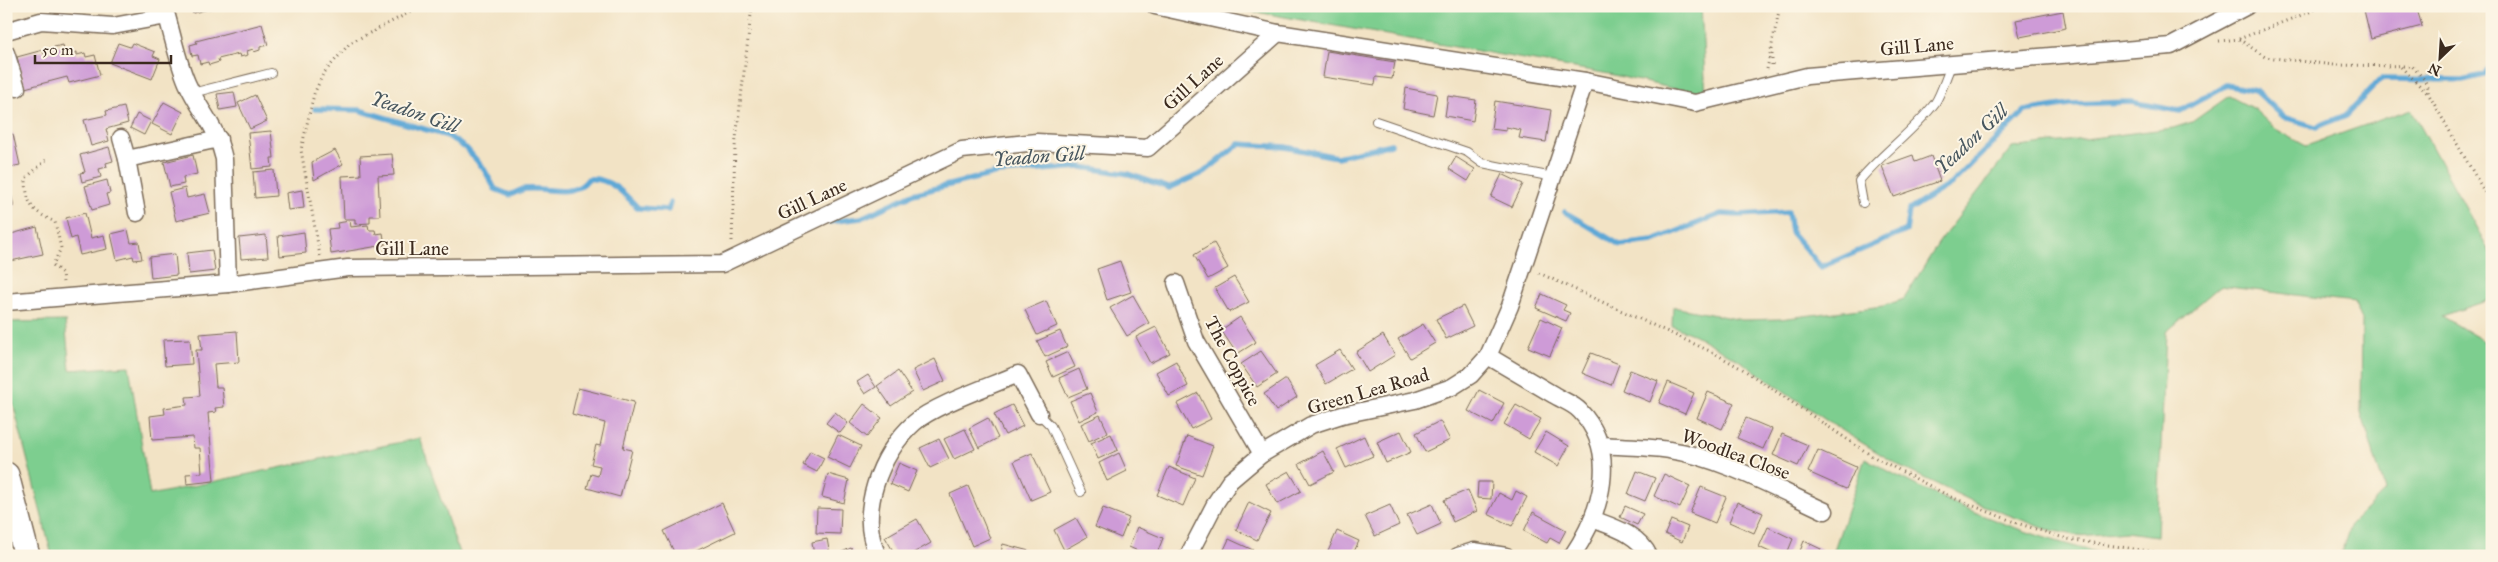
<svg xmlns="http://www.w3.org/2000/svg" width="2498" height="562" viewBox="0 0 2498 562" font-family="'IM FELL Great Primer',serif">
<rect width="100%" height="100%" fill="#fcf5e5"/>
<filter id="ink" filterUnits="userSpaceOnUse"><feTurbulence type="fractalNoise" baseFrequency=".02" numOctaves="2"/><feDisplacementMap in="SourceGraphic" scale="10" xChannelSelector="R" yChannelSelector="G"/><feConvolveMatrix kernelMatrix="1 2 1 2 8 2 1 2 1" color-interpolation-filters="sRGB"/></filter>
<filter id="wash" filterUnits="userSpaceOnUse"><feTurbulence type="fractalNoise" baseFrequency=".0096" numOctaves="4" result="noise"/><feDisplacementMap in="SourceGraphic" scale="20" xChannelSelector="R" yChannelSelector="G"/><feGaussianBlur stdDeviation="1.12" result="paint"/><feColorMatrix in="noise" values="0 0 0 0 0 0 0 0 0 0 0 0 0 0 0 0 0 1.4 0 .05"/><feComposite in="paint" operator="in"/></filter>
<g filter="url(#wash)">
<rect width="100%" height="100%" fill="#f2e3c5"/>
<g fill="#7dce8f" stroke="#5c7c56">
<path d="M1222,6H1701L1706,96L1609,74Z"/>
<path d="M2229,96L2254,109L2274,128L2306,146L2411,109L2492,256V299L2442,316L2492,346V556H2340L2351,524L2385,491L2361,412L2362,320L2354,302L2220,286L2166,332L2157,536L2126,532L2079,536L2046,529L1974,502L1903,468L1830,423L1745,364L1695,335L1672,326L1673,307L1742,320L1780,319L1883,306L1904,299L1939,242L2012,148L2173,128L2192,122Z"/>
<path d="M65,321L70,370L129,366L150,495L420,438L460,556H52L6,376V322Z"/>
<path d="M1865,458C1943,503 2025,536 2112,556H1832Z"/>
</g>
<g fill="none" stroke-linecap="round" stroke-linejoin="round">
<g stroke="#5ea8d6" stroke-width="5.5">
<path d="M315,109L359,110L448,136L467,149L484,169L495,189L510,195C515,193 520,190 525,189C546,186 573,200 588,179C609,177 624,193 638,208L668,210L670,203"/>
<path d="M1565,212L1620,245L1653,241L1721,214L1739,215L1788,212L1791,232L1821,267L1906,231L1909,210L1952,183L2025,111L2070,104L2131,102L2180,111L2226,85L2256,91L2284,117L2316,127L2346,115L2381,79L2462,80L2484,75L2492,63"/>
<path d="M828,222L861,218L913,194L997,173L1081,167L1129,174L1169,188L1203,173L1239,144L1285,147L1337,157L1391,144"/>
</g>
</g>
<g id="blocks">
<g fill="#ce9bd7">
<path d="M191,6H217V7L193,13Z"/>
<path d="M2363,6H2416L2422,26L2371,39Z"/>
<path d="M2063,11L2066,28L2020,37L2016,20Z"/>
<path d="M262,24L268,45L260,47V50L254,52L253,49L247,51L248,55L240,57L239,54L218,59L219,62L209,65L208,62L200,64L198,55L192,56L190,45L197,43L196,41Z"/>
<path d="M118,43L130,47L132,43L155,52L153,56L160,59L152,79L110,63Z"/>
<path d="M63,45L65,55L77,52V55L85,53L86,57L95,55L100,75L69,83L67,77L25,88L17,57L43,50L44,54L51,52L50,48Z"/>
<path d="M1327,51L1395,62L1392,79L1376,77L1375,85L1323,77Z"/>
<path d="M1406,88L1437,94L1433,115L1403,109Z"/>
<path d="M234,92L237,107L220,110L217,94Z"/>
<path d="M255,95L267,121L250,129L238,103Z"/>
<path d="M1448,96L1476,100L1473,121L1445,116Z"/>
<path d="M1495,101L1551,110L1546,142L1519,138L1521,130L1506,127V131L1491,129Z"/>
<path d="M164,102L183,112L172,134L152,124Z"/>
<path d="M124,107L128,123L106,129L109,141L91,146L84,120L107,115L106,111Z"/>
<path d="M137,114L151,121L144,135L130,128Z"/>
<path d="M271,131L274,158H271L272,167L252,169L248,133Z"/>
<path d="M13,134L20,165L6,168V136Z"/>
<path d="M109,147L113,161L106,163L107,167L99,169L101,177L82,182L80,173L85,172L80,155Z"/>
<path d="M335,150L343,164L314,180L312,162Z"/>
<path d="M392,154L394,175L378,176L380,216H370V223L355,224V219H344L342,176L361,175L360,156Z"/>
<path d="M193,155L197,174L183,177L184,184L170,187L164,162Z"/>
<path d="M1913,155L1915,162L1931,156L1940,181L1894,197L1882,166Z"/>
<path d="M1456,157L1475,169L1468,181L1449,169Z"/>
<path d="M274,170L276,196L255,198L253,172Z"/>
<path d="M1502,174L1523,184L1512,207L1491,197Z"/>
<path d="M107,180L110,193L106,194L109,205L92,210L85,186Z"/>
<path d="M185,188L187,198L205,194L210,213L176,221L169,192Z"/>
<path d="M302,190L304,208L288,210L286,193Z"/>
<path d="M11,194L14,206L6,208V195Z"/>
<path d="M85,213L91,238L104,235L107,249L80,255L76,237L71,239L66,218Z"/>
<path d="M6,216L11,234L37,227L43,254L6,262Z"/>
<path d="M350,221L351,227L368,225L369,230H375L376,234L383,233L385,245L331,254L328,229L338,228L337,223Z"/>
<path d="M128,230L131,243L139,242L142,259L134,260L133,256L117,260L111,234Z"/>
<path d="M304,232L306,253L280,256L278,236Z"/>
<path d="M266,235L268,257L241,259L239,238Z"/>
<path d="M1214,243L1228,268L1208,279L1194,255Z"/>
<path d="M212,250L215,271L189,274L187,253Z"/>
<path d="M175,254L177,275L151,278L149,257Z"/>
<path d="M1120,261L1131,292L1107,300L1097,269Z"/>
<path d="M1234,277L1249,302L1229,312L1215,288Z"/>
<path d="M1542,294L1566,305L1563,310L1570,313L1566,321L1536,308Z"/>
<path d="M1133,295L1149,323L1127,336L1110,308Z"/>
<path d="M1046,301L1057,326L1037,335L1025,310Z"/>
<path d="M1463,306L1473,326L1446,339L1436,319Z"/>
<path d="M1240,317L1256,342L1237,354L1221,330Z"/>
<path d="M1541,318L1562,328L1550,356L1528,347Z"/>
<path d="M1423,324L1435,343L1410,358L1398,339Z"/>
<path d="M1156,327L1170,353L1150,363L1136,337Z"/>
<path d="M237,331L239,362L214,364L216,387H222L224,407L215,408L216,412L208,413L214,481L187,484L186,474L202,473L200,448H194L193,437L152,440L150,416L165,414L164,408L187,405L186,397L200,396L196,350H202L200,334Z"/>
<path d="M1060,331L1067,347L1045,357L1037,341Z"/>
<path d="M1383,335L1395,355L1368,372L1356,352Z"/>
<path d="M190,339L192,364L165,366L163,340Z"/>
<path d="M1340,350L1352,369L1326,384L1315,365Z"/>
<path d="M1261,351L1277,374L1257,387L1241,364Z"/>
<path d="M1068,352L1075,367L1053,377L1046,362Z"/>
<path d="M1591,353L1619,364L1611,385L1582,373Z"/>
<path d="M935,359L945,381L923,391L913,370Z"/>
<path d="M1176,361L1188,386L1169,396L1156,372Z"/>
<path d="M1079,369L1087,389L1068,397L1059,378Z"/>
<path d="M1630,370L1658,381L1650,402L1622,390Z"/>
<path d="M898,371L912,392L891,406L877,386Z"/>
<path d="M868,375L876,387L865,394L857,382Z"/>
<path d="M1286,379L1297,397L1276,411L1264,394Z"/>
<path d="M1668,382L1694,393L1685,414L1659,403Z"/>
<path d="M578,388L634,402L623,448L632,450L620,497L587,488L591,474L598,476L600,466L591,464L596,445L600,446L605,423L572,414Z"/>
<path d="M1479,390L1504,403L1493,424L1468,411Z"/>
<path d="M1708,392L1734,403L1722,429L1697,418Z"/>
<path d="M1090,393L1098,412L1079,421L1070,401Z"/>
<path d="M1198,393L1211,419L1191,429L1177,404Z"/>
<path d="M864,404L882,418L867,437L850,423Z"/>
<path d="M1012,405L1023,426L1005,435L994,414Z"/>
<path d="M1516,405L1541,419L1529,439L1504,424Z"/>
<path d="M835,412L848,423L840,433L826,423Z"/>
<path d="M1100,415L1108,432L1089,441L1081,424Z"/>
<path d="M988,418L998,438L979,448L969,428Z"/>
<path d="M1746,418L1772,429L1763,449L1737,438Z"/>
<path d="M1440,421L1450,440L1425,452L1416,433Z"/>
<path d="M965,429L975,449L954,459L944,439Z"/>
<path d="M1401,431L1411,452L1386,463L1377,442Z"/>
<path d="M1546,432L1569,446L1558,466L1534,452Z"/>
<path d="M1111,434L1118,450L1098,459L1091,443Z"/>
<path d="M1782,434L1808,445L1798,466L1773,455Z"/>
<path d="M838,435L861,446L850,468L827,457Z"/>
<path d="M1187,436L1213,446L1202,475L1176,466Z"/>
<path d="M1364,436L1373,456L1346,468L1337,449Z"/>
<path d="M939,439L949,459L930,468L920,448Z"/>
<path d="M1818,450L1856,467L1846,489L1808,472Z"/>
<path d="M810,451L824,458L817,472L803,465Z"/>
<path d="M1323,451L1334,472L1310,484L1299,464Z"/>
<path d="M1032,453L1050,492L1031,500L1014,461Z"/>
<path d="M1119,453L1127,471L1107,481L1099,463Z"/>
<path d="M899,463L917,471L908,492L890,484Z"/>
<path d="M1169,467L1195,478L1183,506L1157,495Z"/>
<path d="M1289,471L1301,491L1277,504L1266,484Z"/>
<path d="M1637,471L1655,478L1645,501L1628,494Z"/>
<path d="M828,474L849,480L844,503L822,497Z"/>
<path d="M1664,474L1690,486L1680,508L1654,496Z"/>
<path d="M1478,482H1492L1491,499L1477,498Z"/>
<path d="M968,486L990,538L972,546L950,494Z"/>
<path d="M1701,487L1726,497L1715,523L1690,513Z"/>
<path d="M1468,490L1477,511L1453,522L1444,500Z"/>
<path d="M1516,491L1527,497L1512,526L1488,514L1499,493L1512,500Z"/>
<path d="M1249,502L1271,513L1257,540L1236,530Z"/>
<path d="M1737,502L1763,513L1754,533L1729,522Z"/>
<path d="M722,503L735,532L686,556H676L664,531Z"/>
<path d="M1432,504L1441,524L1417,535L1407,515Z"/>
<path d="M1390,505L1399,525L1375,536L1365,516Z"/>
<path d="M1625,506L1643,514L1637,525L1620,517Z"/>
<path d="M817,508L841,509L840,534L816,533Z"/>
<path d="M1103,508L1129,518L1121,538L1095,527Z"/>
<path d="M1533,512L1566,530L1559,543L1550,538L1547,543L1524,531Z"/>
<path d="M1076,518L1087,537L1064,550L1054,530Z"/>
<path d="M917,519L931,543L908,556H896L885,537Z"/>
<path d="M1671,520L1688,527L1682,542L1665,534Z"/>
<path d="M1137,527L1163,538L1156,556H1149L1129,547Z"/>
<path d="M1768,527L1793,539L1786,556H1778L1759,547Z"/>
<path d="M1337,531L1359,541L1352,556H1326Z"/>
<path d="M827,539L830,555L814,556L812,542Z"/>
<path d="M1229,539L1253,550L1250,556H1221Z"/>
<path d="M1804,541L1821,549L1818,556H1798Z"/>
<path d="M1003,544L1029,551L1028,556H1000Z"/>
<path d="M851,548L854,556H833Z"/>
</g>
</g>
</g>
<g filter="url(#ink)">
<use href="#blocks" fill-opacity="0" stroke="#7b6b58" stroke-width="1"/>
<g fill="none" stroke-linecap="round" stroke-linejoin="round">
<g stroke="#7b6b58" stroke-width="10">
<g id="lane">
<path d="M192,93L271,73"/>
<path d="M1376,121L1467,152L1482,163L1553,177"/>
<path d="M1863,203L1859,181C1882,153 1913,132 1935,103C1942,92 1946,76 1952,64"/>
<path d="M1039,414L1051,426L1081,492"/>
</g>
</g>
<g stroke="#7b6b58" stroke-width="19">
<g id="street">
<path d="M1155,6L1278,33"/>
<path d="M6,31L41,21L113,26L167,16C173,38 178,62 187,83C200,112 216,124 224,159L228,284"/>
<path d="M6,53L17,88"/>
<path d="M121,138L127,159"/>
<path d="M137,213L127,159L219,139"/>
<path d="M1176,283L1196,341L1262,454"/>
<path d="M6,302L228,284L348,268L722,264L962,150L1037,142L1148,148L1278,33L1585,81L1695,103L1807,76L2171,46L2247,6"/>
<path d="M1488,356C1510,369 1532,382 1554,395C1562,400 1574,404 1580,411C1620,453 1601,513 1572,556"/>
<path d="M1601,445C1623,447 1647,446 1669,450C1720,457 1779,490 1825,511"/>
<path d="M1592,519C1613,527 1639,534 1649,556"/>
<path d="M878,556C857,513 880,453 914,423C934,405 991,386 1018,374L1039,414"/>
<path d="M1188,556L1216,502L1230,481L1262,454L1311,425L1342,415L1415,400L1452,387L1471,375L1488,356L1510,306L1585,81"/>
<path d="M1458,556L1474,551L1506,556"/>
</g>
</g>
<g stroke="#7b6b58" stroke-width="28">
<path id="primary" d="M6,475L27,556"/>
</g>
<g stroke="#7b6b58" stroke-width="3" stroke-dasharray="1 4" stroke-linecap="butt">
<path d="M2239,39L2265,57L2334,65L2412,66L2425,80L2429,95L2492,205"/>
<path d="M2219,41L2239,39L2325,6"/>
<path d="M1772,49V67"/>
<path d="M2401,67L2428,94"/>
<path d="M1767,69L1780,6"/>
<path d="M46,160L26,178C26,205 32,211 55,222L61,248L53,265L62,273L63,282"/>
<path d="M732,241L735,147L752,6"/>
<path d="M320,256L301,150L314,94L323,74L350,43L422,6"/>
<path d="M1539,273L1714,353L1744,370L1872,456L1951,497L2017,523L2067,539L2182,556"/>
</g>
<use href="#lane" stroke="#fff" stroke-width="8"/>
<use href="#street" stroke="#fff" stroke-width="16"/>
<use href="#primary" stroke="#fff" stroke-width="25"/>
</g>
</g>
<g text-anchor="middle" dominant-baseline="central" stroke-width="4" stroke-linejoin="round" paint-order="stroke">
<g font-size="19" fill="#3b2a1e" stroke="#fcf5e5">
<text transform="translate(1917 46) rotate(-5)">Gill Lane</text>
<text transform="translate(1193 82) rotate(-42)">Gill Lane</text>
<text transform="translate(812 199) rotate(-25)">Gill Lane</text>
<text x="412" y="248">Gill Lane</text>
<text transform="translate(1233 361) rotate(62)">The Coppice</text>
<text transform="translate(1368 391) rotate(-16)">Green Lea Road</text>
<text transform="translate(1736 454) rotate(20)">Woodlea Close</text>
</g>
<g font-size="20" font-style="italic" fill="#47565e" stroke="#fcf5e5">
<text transform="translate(415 112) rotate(19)">Yeadon Gill</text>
<text transform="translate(1971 139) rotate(-43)">Yeadon Gill</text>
<text transform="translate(1039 156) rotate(-4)">Yeadon Gill</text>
</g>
</g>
<rect width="2498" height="562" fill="none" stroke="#fcf5e5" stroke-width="25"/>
<g transform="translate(2440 58) rotate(205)" stroke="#fcf5e5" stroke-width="4" paint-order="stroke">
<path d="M0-4L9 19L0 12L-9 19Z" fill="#3b2a1e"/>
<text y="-8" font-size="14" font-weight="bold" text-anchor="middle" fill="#3b2a1e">N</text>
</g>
<path d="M35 55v8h136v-8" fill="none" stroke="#3b2a1e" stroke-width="2.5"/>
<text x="42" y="55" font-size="15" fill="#3b2a1e" stroke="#fcf5e5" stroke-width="4" paint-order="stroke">50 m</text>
</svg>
